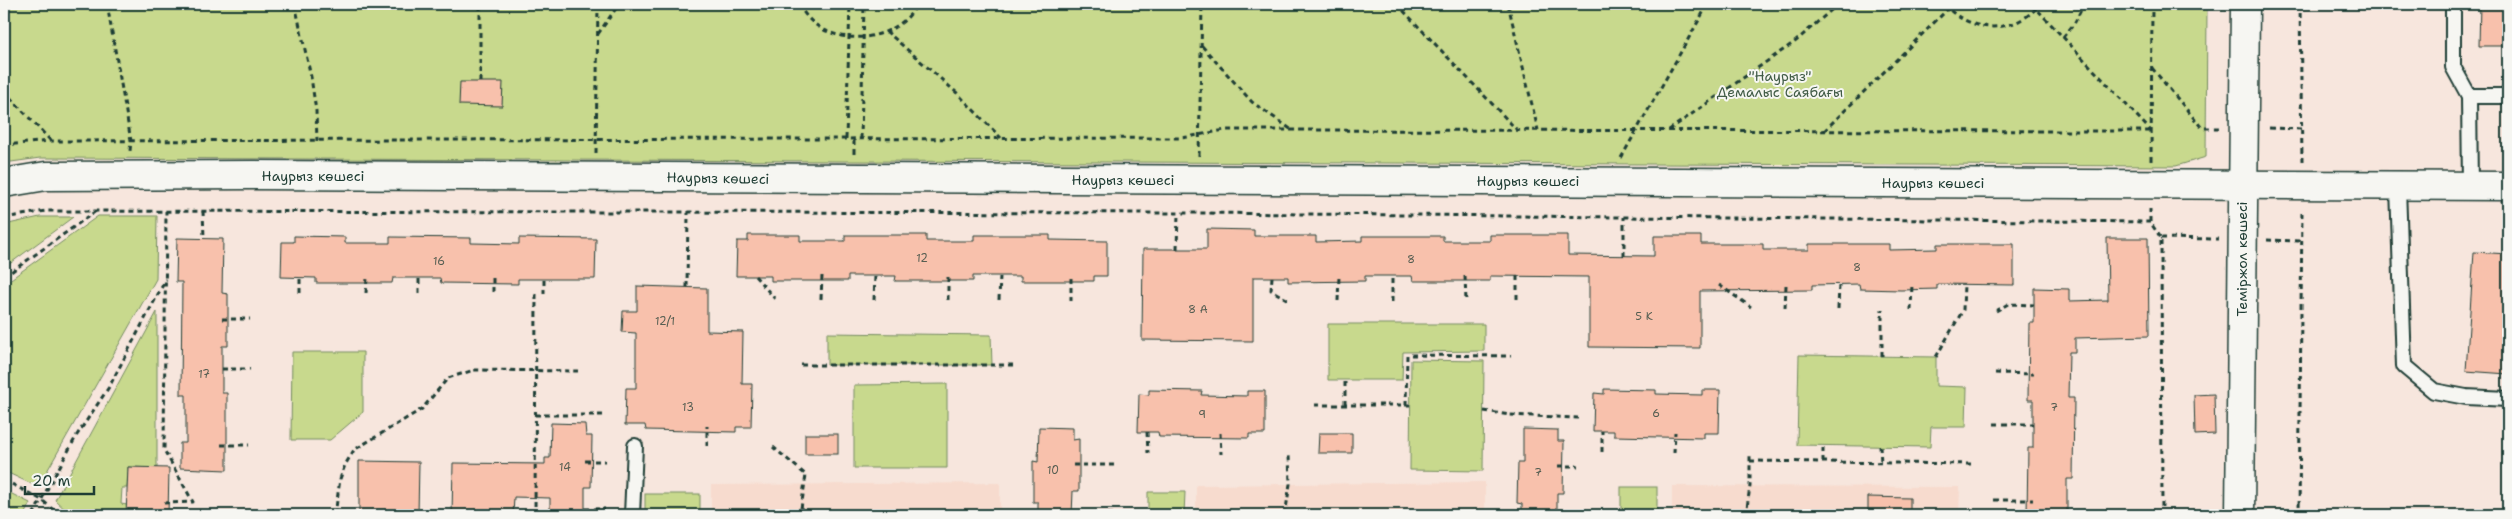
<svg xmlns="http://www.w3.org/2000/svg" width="2512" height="519" viewBox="0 0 2512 519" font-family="'Shantell Sans',sans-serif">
<rect width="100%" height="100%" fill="#f7e6dd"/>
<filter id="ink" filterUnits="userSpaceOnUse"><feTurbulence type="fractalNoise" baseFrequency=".02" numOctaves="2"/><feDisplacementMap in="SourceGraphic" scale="10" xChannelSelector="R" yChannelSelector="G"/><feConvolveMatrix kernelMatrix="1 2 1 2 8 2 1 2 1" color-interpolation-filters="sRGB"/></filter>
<g filter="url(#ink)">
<g fill="#f7dbce">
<path d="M1485,482V515H1196V485Z"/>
<path d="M1000,483V515H711V485Z"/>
<path d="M1672,486L1960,487L1959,515H1672Z"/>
</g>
<g fill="#c8d98d" stroke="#748b60">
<path d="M4,4H2207L2206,157L2176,166L40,158L4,163Z"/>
<path d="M98,216H157L156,279L38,487L4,471V284Z"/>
<path d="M40,217H73L4,268V225Z"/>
<path d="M157,312V468L128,467L127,488H122L121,504L127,505L126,515H71L55,500Z"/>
<path d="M1328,324H1484V351L1403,352L1402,380H1328Z"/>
<path d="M827,333L991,335L992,365H827Z"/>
<path d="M292,352H363V412L330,440H291Z"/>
<path d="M1799,355L1936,357V386L1967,387L1966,427H1931L1930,447L1797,445Z"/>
<path d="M1411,360L1484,361L1483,471L1410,470Z"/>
<path d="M947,384V468H854V385Z"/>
<rect x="1621" y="487" width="36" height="28"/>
<path d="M4,490L30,503L24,515H4Z"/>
<path d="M1148,492H1185L1184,515H1148Z"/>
<rect x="645" y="494" width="55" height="21"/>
</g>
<g fill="#f8c1ac" stroke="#1f3d34">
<path d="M2480,4H2508V46H2479Z"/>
<path d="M460,82H503L502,106L459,105Z"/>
<path d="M1207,229L1254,230V236H1316V242L1362,241V236H1443V241H1490V235H1568V255L1654,256V236H1701V244H1763V250H1809V244H1889V250L1937,249V244H2014V285L1937,284V289L1901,290L1860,289L1859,284L1812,285V290L1700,291V348L1589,347V277L1490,276V281H1413L1412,276H1365V281L1288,282V277H1253V341L1142,340L1143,249H1207Z"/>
<path d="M748,235H800V241H845V235H926V241H974V235H1050V240L1107,241V276H1094V281H1021V276H973V281H895L896,276H848V281H771V276H736L737,241H748Z"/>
<path d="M294,236L345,237V243H390V237L471,238V243L519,244V238L596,239L595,279H518V284L441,283L440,278H393L392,283H316V278L281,277L282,242H294Z"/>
<path d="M177,238L223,239L222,293L228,294V346H222V393H227V470L180,468V443H186V395H181L182,282H176Z"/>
<path d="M2107,238H2148L2149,336L2075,338V352H2069L2068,398H2074L2073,479H2067V515H2027L2028,448H2033V400H2028L2029,323H2034V288L2069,289V301L2108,300Z"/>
<path d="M2474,252L2508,254V374L2466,371Z"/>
<path d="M637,286L707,288V331L743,332L742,384H752L751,427H736V432L646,430L645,425H625L626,388H636V333L622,332L623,311H637Z"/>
<path d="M1604,389L1656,390V394L1702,395V390H1720L1719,433H1704V438L1614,436V431H1593L1594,393L1604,394Z"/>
<path d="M1149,390L1202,391L1201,395L1247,396V391H1265V434H1249V438L1159,437L1158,432H1138L1139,394L1149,395Z"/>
<path d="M2214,394L2215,434L2195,435L2194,395Z"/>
<path d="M551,423L585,424L586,436H592L591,487H585V515H550V498L514,497L513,515H452L453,463L545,464V458H550Z"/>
<path d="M1039,427L1073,428V440L1079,439V491H1073L1072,515H1038V502H1033V461L1038,462Z"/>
<path d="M1523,429L1558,430V441H1564L1563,493H1557V515H1522V504L1517,503L1518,463H1523Z"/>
<path d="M1319,433H1352V453H1318Z"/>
<rect x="805" y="434" width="33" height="20"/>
<path d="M359,461L419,462L418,515H359Z"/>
<path d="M128,467L169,468L168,515H126Z"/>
<path d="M1868,497L1910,498V515H1868Z"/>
</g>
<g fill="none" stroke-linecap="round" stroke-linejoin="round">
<g stroke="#1f3d34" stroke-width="18">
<g id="service">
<path d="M2453,4V67L2469,96"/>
<path d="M2470,186L2469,96H2508"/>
<path d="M2398,187L2404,366L2434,391L2466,397L2508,399"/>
<path d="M632,515L635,446"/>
</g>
</g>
<g stroke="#1f3d34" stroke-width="31">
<g id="tertiary">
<path d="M4,183L46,176L252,175L2508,186"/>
<path d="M2240,515L2245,4"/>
</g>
</g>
<g stroke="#1f3d34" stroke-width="3" stroke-dasharray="5 4" stroke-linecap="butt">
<path d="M107,4L131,141L130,151"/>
<path d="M295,4L311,77L316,111L317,141"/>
<path d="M799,4C820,50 895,47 917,4"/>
<path d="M1397,4L1517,130"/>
<path d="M1508,4L1538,130"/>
<path d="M1944,4C1970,34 2015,35 2040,4"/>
<path d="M2032,4L2151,131"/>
<path d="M2300,4L2302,161"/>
<path d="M426,7L430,4"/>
<path d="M886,31L957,93L1001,138"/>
<path d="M598,34L619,4"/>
<path d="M2063,37L2074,24L2084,4"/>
<path d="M1202,46L1252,102L1292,130"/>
<path d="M2152,68L2202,128H2220"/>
<path d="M480,82V4"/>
<path d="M4,91L51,141"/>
<path d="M2269,128L2301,129"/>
<path d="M1669,130L1796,41L1838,4"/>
<path d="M1824,131L1953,4"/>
<path d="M846,139L850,4"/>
<path d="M861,139L864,4"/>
<path d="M4,145L51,141L1182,138L1225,130L2152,131"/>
<path d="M596,153L598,4"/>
<path d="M854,154V139"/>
<path d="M1199,156L1202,4"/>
<path d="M1621,158L1708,4"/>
<path d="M2151,161L2152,4"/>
<path d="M203,211L204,238"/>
<path d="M4,218L46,211L1198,213L2150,222L2161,238L2162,515"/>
<path d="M2150,222V209"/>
<path d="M2161,238L2218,239"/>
<path d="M2267,240L2302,241"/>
<path d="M1177,249L1178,213"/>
<path d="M1624,256V217"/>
<path d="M755,276L775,299"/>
<path d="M1465,276L1466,302"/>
<path d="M1517,276V303"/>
<path d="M4,277L96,211"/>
<path d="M1272,277L1271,290L1290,301"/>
<path d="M493,278V294"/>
<path d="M1719,285L1751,307"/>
<path d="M687,287L688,213"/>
<path d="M300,293V278"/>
<path d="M366,293L367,278"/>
<path d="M419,293V278"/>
<path d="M544,294V279"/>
<path d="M821,299L822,276"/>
<path d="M874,300L875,276"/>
<path d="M948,300V276"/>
<path d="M999,300L1000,276"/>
<path d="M1071,301V276"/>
<path d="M1338,301L1339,276"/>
<path d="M1392,302V276"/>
<path d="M1785,308L1786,285"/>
<path d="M1838,309L1839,285"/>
<path d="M1911,310L1912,284"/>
<path d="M1996,311L2008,304L2034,305"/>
<path d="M222,319H250"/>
<path d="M1882,356V309"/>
<path d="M1936,357L1963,310L1964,284"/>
<path d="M801,365H1016"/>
<path d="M222,369H250"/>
<path d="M1995,373L2034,374"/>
<path d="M1315,405H1411"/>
<path d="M1345,405V380"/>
<path d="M1406,405L1407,355L1511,356"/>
<path d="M1484,411L1510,415L1578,418"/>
<path d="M535,415H606"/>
<path d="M1994,424H2033"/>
<path d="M1147,432L1148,453"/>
<path d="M1220,433L1221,454"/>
<path d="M221,445H249"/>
<path d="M707,446V426"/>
<path d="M1880,446L1881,463"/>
<path d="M773,447L806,475L800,515"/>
<path d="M1602,452V431"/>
<path d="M1674,453L1675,432"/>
<path d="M585,461H605"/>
<path d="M1750,461L1972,464"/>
<path d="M1823,462V445"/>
<path d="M1073,465H1116"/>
<path d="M1558,466H1578"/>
<path d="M4,480L42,500L59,515"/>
<path d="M1994,500H2033"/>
<path d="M164,503L193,502L164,450L166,211"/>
<path d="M585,509H605"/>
<path d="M1072,513L1116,514"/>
<path d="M33,515L77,435L109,387L166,279"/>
<path d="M335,515L340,479L345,465L354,450L422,409L448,378L474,370L578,371"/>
<path d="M535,515L536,294"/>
<path d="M1285,515L1290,484L1289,455"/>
<path d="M1557,515L1578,514"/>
<path d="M1746,515L1750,486V454"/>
<path d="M2299,515L2302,209"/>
</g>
<use href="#service" stroke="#f6f6f2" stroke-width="14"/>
<use href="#tertiary" stroke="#f6f6f2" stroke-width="28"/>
</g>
</g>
<g text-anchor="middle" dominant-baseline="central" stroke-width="4" stroke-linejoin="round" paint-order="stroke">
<g font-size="11" fill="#555e52">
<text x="922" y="258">12</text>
<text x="1411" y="259">8</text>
<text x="439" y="261">16</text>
<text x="1857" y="267">8</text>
<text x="1198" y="309">8 А</text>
<text x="1644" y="316">5 К</text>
<text x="665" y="321">12/1</text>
<text x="204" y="374">17</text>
<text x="688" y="407">13</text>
<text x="2054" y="407">7</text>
<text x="1656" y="413">6</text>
<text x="1202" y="414">9</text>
<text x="565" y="467">14</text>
<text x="1053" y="470">10</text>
<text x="1538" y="472">7</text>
</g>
<g font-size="14" fill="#415c46" stroke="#f6f6f2">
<text x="1780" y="76">"Наурыз"<tspan x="1780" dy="16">Демалыс Саябағы</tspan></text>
</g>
<g font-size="14" fill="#1f3d34" stroke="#f6f6f2">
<text x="313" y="176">Наурыз көшесі</text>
<text transform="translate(718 178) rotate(1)">Наурыз көшесі</text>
<text x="1123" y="180">Наурыз көшесі</text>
<text x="1528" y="181">Наурыз көшесі</text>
<text x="1933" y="183">Наурыз көшесі</text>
<text transform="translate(2242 259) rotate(-90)">Теміржол көшесі</text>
</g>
</g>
<rect width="2512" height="519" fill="none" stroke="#f6f6f2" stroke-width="20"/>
<rect x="10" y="10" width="2492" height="499" fill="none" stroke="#1f3d34" stroke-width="2" filter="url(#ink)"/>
<path d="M25 486v8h69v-8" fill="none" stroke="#1f3d34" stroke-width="2.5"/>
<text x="32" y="486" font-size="15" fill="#1f3d34" stroke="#f6f6f2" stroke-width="4" paint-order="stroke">20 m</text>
</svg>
